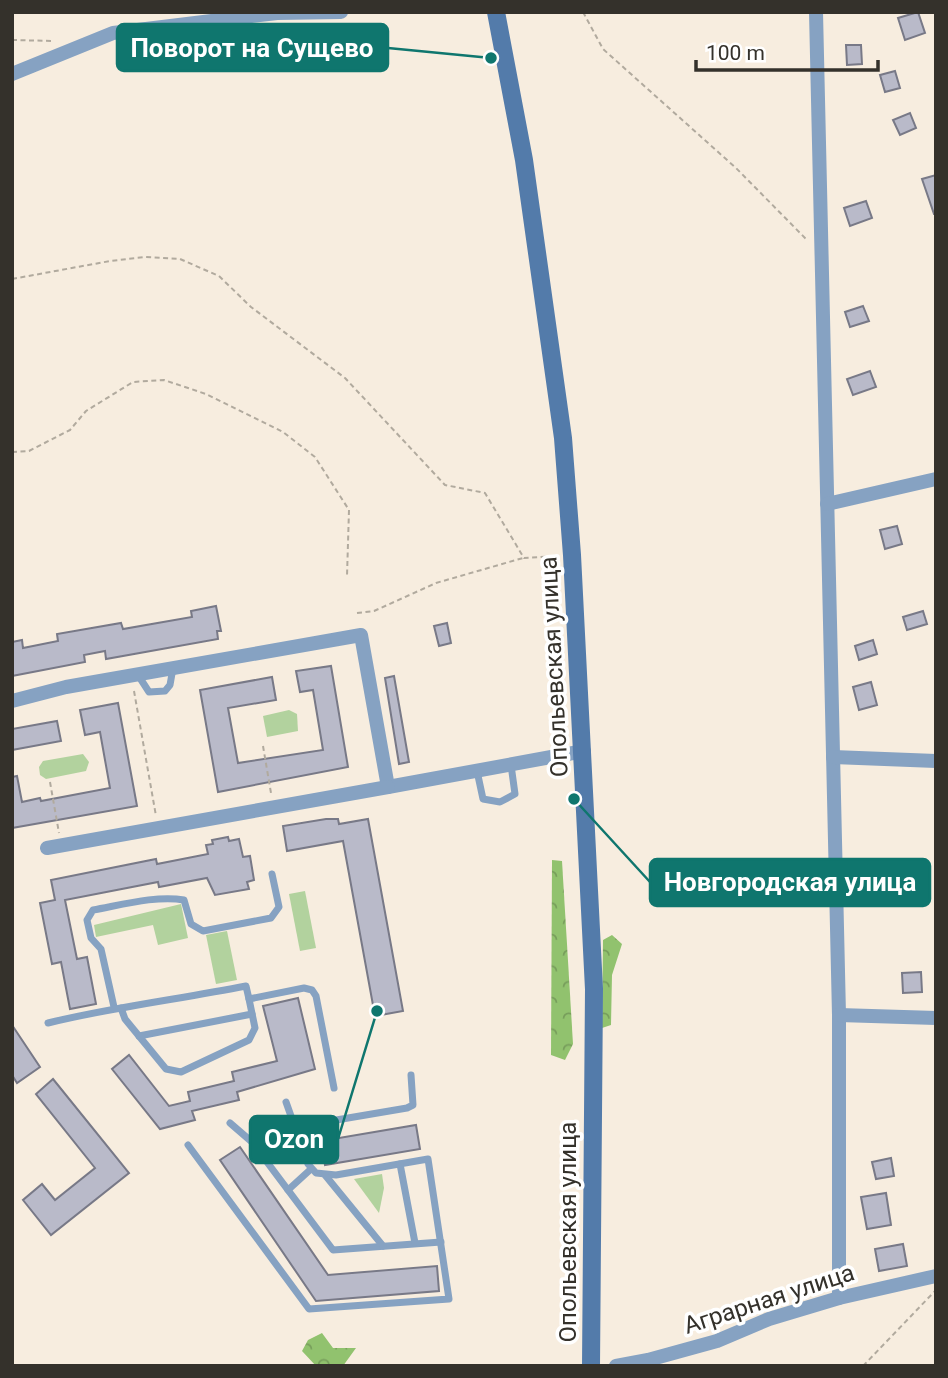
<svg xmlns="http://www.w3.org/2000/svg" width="948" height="1378" viewBox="0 0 948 1378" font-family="Roboto,sans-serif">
<defs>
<pattern id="forest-crowns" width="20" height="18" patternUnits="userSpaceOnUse" patternTransform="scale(1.75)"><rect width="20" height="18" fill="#91c26e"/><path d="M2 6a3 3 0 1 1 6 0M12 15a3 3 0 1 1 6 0" fill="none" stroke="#779e5b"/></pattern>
</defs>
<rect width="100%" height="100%" fill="#f7eddf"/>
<g fill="#b2d29e">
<path d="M289,710L297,714L298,731L267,737L263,716Z"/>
<path d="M83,754L89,762L86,771L46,779L40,775L39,767L43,761Z"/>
<path d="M305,891L316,948L300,951L289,894Z"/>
<path d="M181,904L188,938L158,945L153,925L96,937L94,925Z"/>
<path d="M227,931L237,980L216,984L206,935Z"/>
<path d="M382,1174L384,1188L379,1213L354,1179Z"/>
</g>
<g fill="url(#forest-crowns)">
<path d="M552,860L562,861L573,1044L565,1060L551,1055Z"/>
<path d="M612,935L622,944L612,975L611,1025L602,1028L603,940Z"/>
<path d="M322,1333L333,1348H356L343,1366H316L302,1351L308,1340Z"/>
</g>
<g fill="#b9bac9" stroke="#787987" stroke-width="2">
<path d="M918,12L925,33L905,40L898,18Z"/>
<path d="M846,45H861L862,64L847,65Z"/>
<path d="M895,71L900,88L885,92L880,75Z"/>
<path d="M910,113L916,128L900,135L893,120Z"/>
<path d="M936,175V214H934L922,179Z"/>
<path d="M866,201L872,218L850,226L844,208Z"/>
<path d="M863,306L869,321L850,327L845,312Z"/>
<path d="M870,371L876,387L853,395L847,379Z"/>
<path d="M897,526L902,544L885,549L880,530Z"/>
<path d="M216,606L221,631H217L218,639L106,659L105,651L84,655L85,662L12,676V642L22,640L23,648L58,641L57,634L121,623L123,629L192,617L191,611Z"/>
<path d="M923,611L927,624L907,630L903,617Z"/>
<path d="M447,623L451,643L439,646L434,626Z"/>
<path d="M873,640L877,654L859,660L855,646Z"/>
<path d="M331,666L348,767L218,792L200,690L272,677L276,700L228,708L238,763L323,750L313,690L300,692L296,671Z"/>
<path d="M394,676L409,762L399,764L385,678Z"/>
<path d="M871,682L877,705L859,710L853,687Z"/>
<path d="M118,703L137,806L12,828V777L17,776L22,802L40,798L41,801L110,788L100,732L85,735L80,710Z"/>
<path d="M57,721L61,741L12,750V729Z"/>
<path d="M326,819H338L339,824L368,819L403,1011L375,1016L343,841L287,851L283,826Z"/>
<path d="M228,837L229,841L239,839L243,857L250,856L254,880L247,882L249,889L215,895L207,878L159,887L158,882L65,900L77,959L87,957L96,1004L70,1009L61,962L52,964L40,903L55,900L51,880L156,859L157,864L208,854L206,845L213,844L212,840Z"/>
<path d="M921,972L922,992L903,993L902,973Z"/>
<path d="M298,998L315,1069L237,1092L239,1100L192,1111L195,1120L160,1129L112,1069L129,1055L169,1106L190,1101L188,1092L234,1081L232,1072L277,1061L263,1006Z"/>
<path d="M12,1025L40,1067L17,1083L12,1075Z"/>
<path d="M53,1079L129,1173L51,1235L23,1200L42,1184L55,1200L95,1168L36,1094Z"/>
<path d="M416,1125L420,1149L325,1165L321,1141Z"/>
<path d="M240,1147L328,1275L437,1266L439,1291L316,1301L220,1160Z"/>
<path d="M891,1158L894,1176L876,1179L872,1162Z"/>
<path d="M886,1193L891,1225L867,1229L861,1197Z"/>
<path d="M903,1244L907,1266L879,1271L875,1249Z"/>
</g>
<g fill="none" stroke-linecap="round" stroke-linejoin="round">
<g stroke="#b1aa9e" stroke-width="2" stroke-dasharray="5 3.5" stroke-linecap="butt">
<path d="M583,12L603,49L736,168L806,239"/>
<path d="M12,40L53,41"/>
<path d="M12,279L110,261L145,257L180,259L219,276L251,307L345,378L445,485L485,493L524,558L557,556"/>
<path d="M12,452L29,451L70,430L86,411L133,382L164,380L206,394L283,432L315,457L349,510L347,576"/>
<path d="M357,613L374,611L436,583L523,558"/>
<path d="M134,691L156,816"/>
<path d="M263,746L271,793"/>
<path d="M50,782L59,833"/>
<path d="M863,1366L935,1291"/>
</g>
<g stroke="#86a2c2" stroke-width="7">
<path d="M138,675L149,692L165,691L170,685L173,668"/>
<path d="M477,771L483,799L500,802L515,794L511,765"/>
<path d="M114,1007L101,949L91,938L87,920L93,910C121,905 157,895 184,900L191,924L203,931L271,918L279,907L272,874"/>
<path d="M121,1008L125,1019L166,1069L181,1072L249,1040L255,1028L249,999"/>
<path d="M48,1023C113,1007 180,999 246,986L249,999L304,988L312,990L316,996L334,1088"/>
<path d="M139,1036L252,1014"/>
<path d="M230,1123L252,1142L333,1250L441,1242"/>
<path d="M295,1127L407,1108L413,1105L411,1075"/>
<path d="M188,1145L309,1309L449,1299L428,1159L336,1175L316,1173L308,1164L286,1102"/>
<path d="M400,1164L415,1243"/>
<path d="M325,1175L383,1246"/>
<path d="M288,1190L311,1169"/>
</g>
<g stroke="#86a2c2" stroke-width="14">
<path d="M816,12L839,1015V1298"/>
<path d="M12,74L113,33L277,13L341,12"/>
<path d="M827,504L936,479"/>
<path d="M12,701L66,687L361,635L388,787L584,751"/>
<path d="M833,757L936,761"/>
<path d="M47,848L388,787"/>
<path d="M839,1015L936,1018"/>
<path d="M616,1366L648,1360L717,1341L769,1319L839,1298L936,1276"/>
</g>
<path stroke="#537baa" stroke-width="18" d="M496,12L524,160L563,438L572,555L594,989L591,1366"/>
</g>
<g text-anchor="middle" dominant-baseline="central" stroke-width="7" stroke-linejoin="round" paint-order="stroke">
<g font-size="24" fill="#34312b" stroke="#fff">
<text transform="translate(554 667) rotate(-93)">Опольевская улица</text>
<text transform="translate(568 1232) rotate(-90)">Опольевская улица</text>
<text transform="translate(769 1299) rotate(-18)">Аграрная улица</text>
</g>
</g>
<path fill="none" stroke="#0f766e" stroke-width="2.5" d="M491 58L388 48M574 799L650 882M377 1011L338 1139"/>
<g fill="#0f766e" stroke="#fff" stroke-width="2.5">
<circle cx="491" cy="58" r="7"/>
<circle cx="574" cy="799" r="7"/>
<circle cx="377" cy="1011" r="7"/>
</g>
<g fill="#0f766e" stroke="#0f766e" stroke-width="2.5">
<rect x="117" y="24" width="271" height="47" rx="7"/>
<rect x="650" y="859" width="280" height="47" rx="7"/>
<rect x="250" y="1116" width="88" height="47" rx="7"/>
</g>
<g font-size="26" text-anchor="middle" font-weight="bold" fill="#fff">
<text x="252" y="57">Поворот на Сущево</text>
<text x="790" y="891">Новгородская улица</text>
<text x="294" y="1148">Ozon</text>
</g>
<rect width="948" height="1378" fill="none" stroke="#34312b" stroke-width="28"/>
<path d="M696 60v10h182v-10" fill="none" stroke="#34312b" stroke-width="3.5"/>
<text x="706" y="60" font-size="21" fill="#34312b" stroke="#ffffff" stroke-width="5" paint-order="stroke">100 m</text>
</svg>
